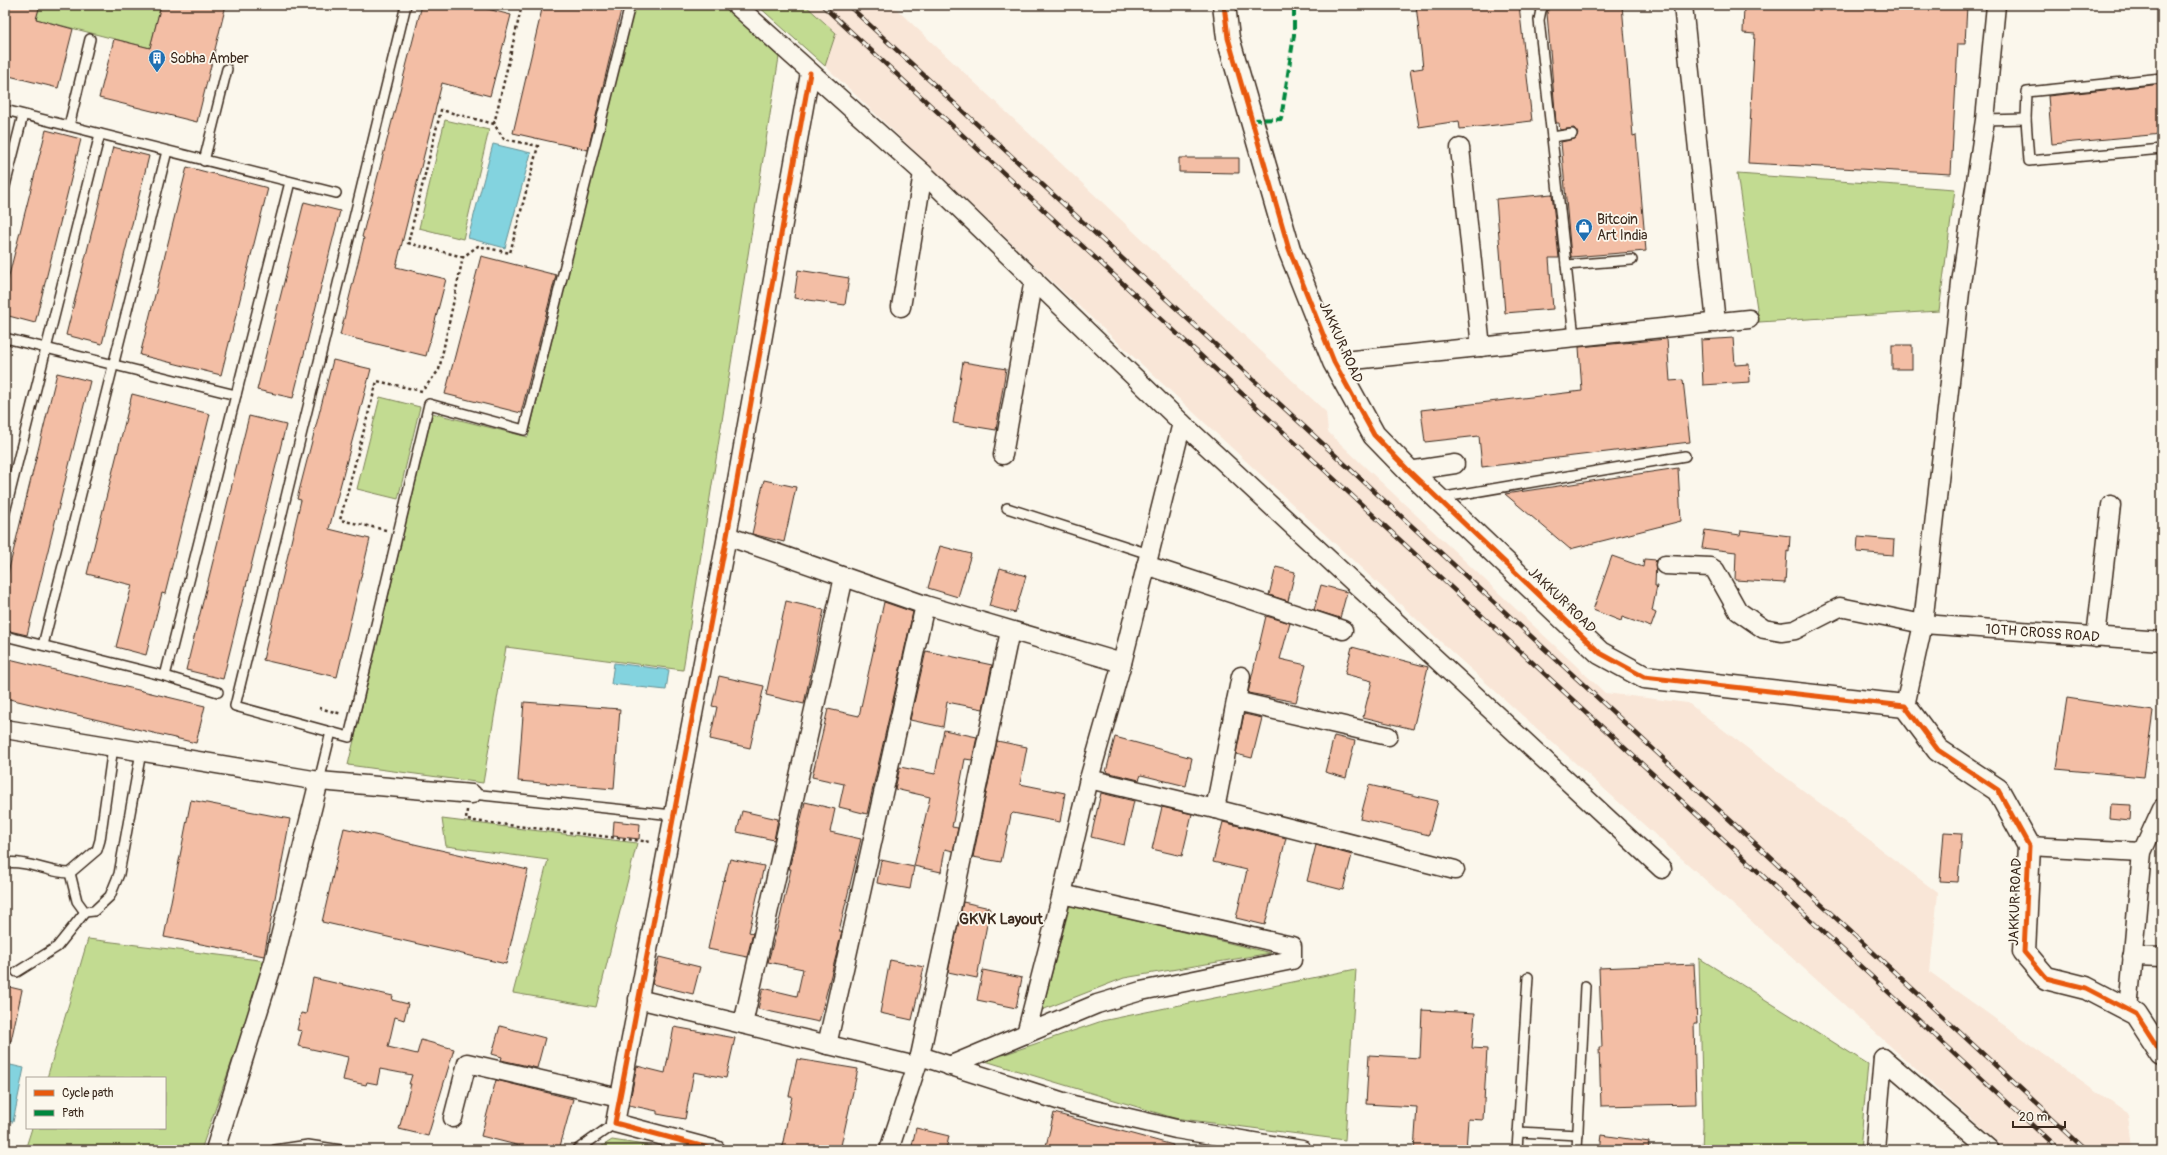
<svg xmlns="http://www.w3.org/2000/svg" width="2167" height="1155" viewBox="0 0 2167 1155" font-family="Pangolin,sans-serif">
<rect width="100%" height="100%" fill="#fbf7ec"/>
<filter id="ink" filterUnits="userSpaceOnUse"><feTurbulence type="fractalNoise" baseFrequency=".025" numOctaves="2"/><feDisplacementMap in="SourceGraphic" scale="8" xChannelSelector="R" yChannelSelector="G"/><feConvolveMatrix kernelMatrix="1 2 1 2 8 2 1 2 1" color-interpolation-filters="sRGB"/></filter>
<g filter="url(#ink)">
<path fill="#f9e6d7" d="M805,5H892L1326,412L1328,432L1605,693L1688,703L1938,893L1930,972L2128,1114L2132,1150H2006L1454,654L1041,271L825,66L836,33Z"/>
<g fill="#c2db91" stroke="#7e8258">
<path d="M40,5H161L150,48L36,19Z"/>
<path d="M634,5H723L779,57L683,670L506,647L483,783L348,765L432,413L528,437Z"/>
<path d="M757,5H805L836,33L825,66Z"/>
<path d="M445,120L489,130L463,239L419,228Z"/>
<path d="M1737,174L1955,189L1939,311L1759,322Z"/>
<path d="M380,397L420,407L398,499L357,489Z"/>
<path d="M442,819L637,843L596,1007L513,993L548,860L446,846Z"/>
<path d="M1070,905L1271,953L1124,978L1042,1010Z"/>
<path d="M88,939L267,961L201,1150H25L32,1128H165V1078H47Z"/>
<path d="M1699,958L1868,1064L1860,1150H1702L1703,1126Z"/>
<path d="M1356,969L1345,1140L1174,1118L985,1061L1102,1021Z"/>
<path d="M612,1140L677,1150H596Z"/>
</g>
<g fill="#83d3df" stroke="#668f92">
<path d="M493,144L531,153L505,248L468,238Z"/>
<path d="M614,663L669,670L666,690L611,684Z"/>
<path d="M6,1064L24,1068L13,1122L5,1121Z"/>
</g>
<g fill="#f3bea5" stroke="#3b2a1e">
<path d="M5,5H40L36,19L73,29L58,88L5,75Z"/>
<path d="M161,5H226L197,122L99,98L114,39L150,48Z"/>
<path d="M422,5H472L511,15L490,96L442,83L396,267L446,279L426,356L340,335L364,238L362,237Z"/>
<path d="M543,5H598L621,10L588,150L513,133Z"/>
<path d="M1416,5H1519L1532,121L1460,129L1459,121L1419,127L1410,70L1423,68Z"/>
<path d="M1581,5H1622L1633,136L1636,135L1646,251L1571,257L1561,142L1575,139L1578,134L1574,128L1560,130L1559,123H1556L1547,13L1549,8Z"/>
<path d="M1744,5H1967L1965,44H1958L1951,174L1748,163L1755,34L1743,33Z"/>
<path d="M2162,84V134L2052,144L2048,96Z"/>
<path d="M46,130L81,139L35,323L5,315V291Z"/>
<path d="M113,147L149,156L102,344L66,335Z"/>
<path d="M1179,158H1239V173L1179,172Z"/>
<path d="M187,167L268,188L221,375L140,355Z"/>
<path d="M1552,194L1559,258H1549L1553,309L1505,313L1496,199Z"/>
<path d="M304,202L340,211L293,398L257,390Z"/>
<path d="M481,256L556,275L521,413L445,394Z"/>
<path d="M798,270L849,278L845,305L794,298Z"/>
<path d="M1733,338L1735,365L1749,364L1750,382L1703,385L1701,340Z"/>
<path d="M1667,339L1670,381L1683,380L1690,442L1482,467L1479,436L1425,442L1421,410L1582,391L1579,347Z"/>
<rect x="1892" y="345" width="20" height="24"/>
<path d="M333,360L371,369L329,529L370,539L337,677L263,660L301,500L297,499Z"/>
<path d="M963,362L1006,369L996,430L953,423Z"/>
<path d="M57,373L90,381L27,635L5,630V585Z"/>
<path d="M132,394L210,414L165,594L162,593L146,655L116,647L132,585L87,574Z"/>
<path d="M249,416L286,425L223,679L186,670Z"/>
<path d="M1678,468L1681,521L1570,549L1505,494Z"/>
<path d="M764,480L796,487L784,542L752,534Z"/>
<path d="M1705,530L1740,535L1741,530L1790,536L1789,552L1787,551L1785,583L1735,580L1736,552L1702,548Z"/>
<path d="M1858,537L1894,540L1893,555L1857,552Z"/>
<path d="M940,546L971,554L958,597L928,588Z"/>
<path d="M1612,556L1643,567L1644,559L1656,560L1655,586H1657L1652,611L1656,613L1651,627L1622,617L1621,621L1593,610Z"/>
<path d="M1276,567L1295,572L1288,601L1269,595Z"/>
<path d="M1000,568L1026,576L1015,613L989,606Z"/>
<path d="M1321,585L1347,592L1340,618L1314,610Z"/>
<path d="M786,601L824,610L804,704L766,695Z"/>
<path d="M884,602L913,612L867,814L839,807L844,784L812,777L828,709L859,716Z"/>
<path d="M1266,616L1290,623L1280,659L1306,665L1296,702L1248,693Z"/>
<path d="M1352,647L1428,667L1413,729L1363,717L1372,681L1345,674Z"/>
<path d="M926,651L992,665L983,709L947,702L943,727L910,720Z"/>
<path d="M5,658L205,706L196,743L5,698Z"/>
<path d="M719,676L764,686L750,748L710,739L717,707L712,706Z"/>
<path d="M2067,698L2153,711L2144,777L2056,769Z"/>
<path d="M524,702L620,709L614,789L518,781Z"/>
<path d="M1244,714L1262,718L1252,758L1236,754Z"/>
<path d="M944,730L977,737L972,760L965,759L952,827L958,828L953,851L945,849L941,872L914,866L930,797L895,789L900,767L935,774Z"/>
<path d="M1334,736L1355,741L1346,778L1325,772Z"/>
<path d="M1115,737L1192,758L1186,786L1141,775L1139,780L1106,772Z"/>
<path d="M997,741L1027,747L1020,784L1065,793L1060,822L1013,813L1011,815L1001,862L973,857Z"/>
<path d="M1369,785L1438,801L1429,835L1360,819Z"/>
<path d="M1101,793L1134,801L1124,845L1091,837Z"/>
<path d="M191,800L290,819L264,956L164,937Z"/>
<path d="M805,802L835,809L830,832L861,839L839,931H842L837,952L819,1022L758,1009L763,988L797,996L803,969L768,962L780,918L791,869H789Z"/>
<path d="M2111,804L2131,805L2130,821L2110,819Z"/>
<path d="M1162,807L1192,814L1182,856L1152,849Z"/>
<path d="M742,811L778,819L774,840L737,832Z"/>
<path d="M614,821L640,824L639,839L613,836Z"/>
<path d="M1223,822L1286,838L1265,925L1236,918L1247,870L1213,862Z"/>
<path d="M344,828L528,870L506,964L322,922Z"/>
<path d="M1944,832L1962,833L1958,882L1940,881Z"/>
<path d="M1316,845L1352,855L1343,890L1307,881Z"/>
<path d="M730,859L764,866L749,932L753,933L747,957L708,949L723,880L724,881Z"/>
<path d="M881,860L914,867L910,889L877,883Z"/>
<path d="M963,902L990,908L977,978L948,972Z"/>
<path d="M659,957L700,967L693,994L652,984Z"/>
<path d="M890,960L924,967L912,1020L880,1013Z"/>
<path d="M1694,964L1697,1023H1694L1696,1104L1601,1106L1599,1047H1602L1599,968Z"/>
<path d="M983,970L1022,978L1016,1008L977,1000Z"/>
<path d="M313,978L393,996L392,1000L408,1004L404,1020L395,1017L388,1047L417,1054L421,1040L454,1049L428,1136L399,1129L411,1084H409L412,1075L380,1069L377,1084L367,1082L366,1085L343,1080L348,1057L298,1046L302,1031L297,1030L301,1013L306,1014Z"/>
<path d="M5,986L22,990L11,1041H5Z"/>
<path d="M1422,1010L1475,1013L1472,1048L1487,1049L1483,1120L1468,1119L1466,1150H1414L1417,1107L1366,1104L1369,1055L1420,1058Z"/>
<path d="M500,1026L545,1038L537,1068L501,1060L502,1057L492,1054Z"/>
<path d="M674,1027L735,1038L726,1078L694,1072L685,1119L657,1114V1111L629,1105L637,1066L665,1073Z"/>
<path d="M797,1059L858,1069L840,1150H798L782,1147L792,1096H789Z"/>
<path d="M496,1080L573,1099L559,1150H536L481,1136Z"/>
<path d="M1054,1113L1173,1145L1172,1150H1045Z"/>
<path d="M916,1128L949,1136L946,1150H911Z"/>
<path d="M1602,1135L1649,1142L1648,1150H1600Z"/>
</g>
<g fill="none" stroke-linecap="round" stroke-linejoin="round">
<g stroke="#3b2a1e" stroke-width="12">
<g id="lane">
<path d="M406,5L235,706L349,737L429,404L524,430L630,5"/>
<path d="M1544,5L1541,10L1539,20L1574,337"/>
<path d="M2162,78L2027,92L2026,119L2029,161L2162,149"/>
<path d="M5,110L336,193"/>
<path d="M1985,120L2026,119"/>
<path d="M69,126L90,39"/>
<path d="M1552,137L1572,134"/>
<path d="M204,161L227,69"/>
<path d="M5,186L23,115"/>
<path d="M1566,265L1632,260"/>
<path d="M5,338L236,395L290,182"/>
<path d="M1439,498L1685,456"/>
<path d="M1007,508L1149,554"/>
<path d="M5,512L100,134"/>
<path d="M5,636L165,676L236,395"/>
<path d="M43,645L167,151"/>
<path d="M165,676L218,692"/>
<path d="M319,781L331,732"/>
<path d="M472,794L673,815"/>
<path d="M5,863C28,860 48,873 70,873L97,850L100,840L113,747"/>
<path d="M70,873L77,901L85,912L94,911L110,896L119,874L141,752"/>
<path d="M17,972L57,947L85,912"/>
<path d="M1518,1132L1578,1135"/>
<path d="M275,1150L308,1145L341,1150"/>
<path d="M577,1150L615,1123"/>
<path d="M1517,1150L1528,977"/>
<path d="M1577,1150L1585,986"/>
</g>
</g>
<g stroke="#3b2a1e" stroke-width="21">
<g id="street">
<path d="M736,5L923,173L1182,423L1662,869"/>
<path d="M1683,5L1716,323"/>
<path d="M1460,148L1481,347"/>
<path d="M901,307L923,173"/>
<path d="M1334,362L1749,319"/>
<path d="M1003,455L1034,279"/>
<path d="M1409,471L1455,464"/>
<path d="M727,536L925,605L1122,663"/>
<path d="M1146,565L1343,630"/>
<path id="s1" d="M1665,565L1710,567L1715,570L1738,611L1764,629L1781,632L1795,630L1840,607L1923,624L2162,641"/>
<path d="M2096,637L2111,505"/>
<path d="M1236,701L1241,676"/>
<path d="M1905,706L1923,624L1961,283L1985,120L1996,5"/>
<path d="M5,729L319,781L472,794"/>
<path d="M1089,779L1215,809L1236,701L1388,736"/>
<path d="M1215,809L1455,870"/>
<path d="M2029,846L2142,852"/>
<path d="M2132,956L2162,957"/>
<path d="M638,999L916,1066"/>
<path d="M2128,1010L2142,852L2162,808"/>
<path d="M743,1024L844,577"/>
<path d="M1026,1034L1062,894L1089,779L1122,663L1182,423"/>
<path d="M827,1045L925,605"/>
<path d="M920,1056L1073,1105L1176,1129L1302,1150"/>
<path d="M1883,1058L1990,1150"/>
<path d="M949,1066L1097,1004L1141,991L1292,960V946L1062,894"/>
<path d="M453,1118L467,1063L619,1098"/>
<path d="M215,1150L274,961L319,781"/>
<path d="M716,1150L615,1123L727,536L810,73"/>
<path d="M889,1150L920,1056L1010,631"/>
<path d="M1875,1150L1883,1058"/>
</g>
</g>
<g stroke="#3b2a1e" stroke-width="25">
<path id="secondary" d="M1224,5L1228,38L1289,249L1334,362L1374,435L1409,471L1600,653L1644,677L1905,706L1938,750L1998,790L2029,846L2024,952L2046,978L2086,988L2136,1014L2162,1054"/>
</g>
<g stroke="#3b2a1e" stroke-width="2.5" stroke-dasharray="3 3" stroke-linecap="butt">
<path d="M494,124L522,5"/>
<path d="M386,530L340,520L377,381L422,391L439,370L463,257L478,246L510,253L538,146L504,139L494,124L441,110L408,243L463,257"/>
<path d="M319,708L342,714"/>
<path d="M467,810L466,820L651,842"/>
</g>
<use href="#lane" stroke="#fbf7ec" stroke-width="9"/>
<use href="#street" stroke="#fbf7ec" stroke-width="18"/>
<use href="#secondary" stroke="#fbf7ec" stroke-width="22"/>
<g stroke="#3b2a1e" stroke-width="4.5">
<g id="rail">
<path d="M822,5L2059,1150"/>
<path d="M848,5L2087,1150"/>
</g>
</g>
<use href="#rail" stroke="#fbf7ec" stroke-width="3" stroke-dasharray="9" stroke-linecap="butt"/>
<path stroke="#00873e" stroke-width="4" stroke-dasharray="8 4" stroke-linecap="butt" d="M1252,120L1281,119L1294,35V5"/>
<g stroke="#fbf7ec" stroke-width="8">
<g id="cycleway">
<path d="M1224,5L1228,38L1289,249L1334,362L1374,435L1409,471L1600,653L1644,677L1905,706L1938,750L1998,790L2029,846L2024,952L2046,978L2086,988L2136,1014L2162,1054"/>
<path d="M716,1150L615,1123L727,536L810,73"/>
</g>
</g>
<use href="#cycleway" stroke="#e8590c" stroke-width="5"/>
</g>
</g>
<defs>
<g id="building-pin" transform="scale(0.9)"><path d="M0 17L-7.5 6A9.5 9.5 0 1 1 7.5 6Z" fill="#1f6fb2" stroke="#fbf7ec"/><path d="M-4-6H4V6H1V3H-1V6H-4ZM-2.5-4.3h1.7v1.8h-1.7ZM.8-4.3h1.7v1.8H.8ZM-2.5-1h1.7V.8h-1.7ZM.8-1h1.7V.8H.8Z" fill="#fff"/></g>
<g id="shop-pin" transform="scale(0.9)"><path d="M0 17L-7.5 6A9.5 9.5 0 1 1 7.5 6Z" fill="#1f6fb2" stroke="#fbf7ec"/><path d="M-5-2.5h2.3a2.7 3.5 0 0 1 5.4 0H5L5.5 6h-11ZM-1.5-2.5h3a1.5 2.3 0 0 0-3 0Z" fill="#fff"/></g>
</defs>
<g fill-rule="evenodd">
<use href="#building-pin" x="157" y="58"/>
<use href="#shop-pin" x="1584" y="227"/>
</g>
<g text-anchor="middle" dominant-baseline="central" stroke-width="3.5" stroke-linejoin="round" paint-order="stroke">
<g font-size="14" fill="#3b2a1e" stroke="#fbf7ec" text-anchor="start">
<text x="170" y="58">Sobha Amber</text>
<text x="1597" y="219">Bitcoin<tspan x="1597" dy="16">Art India</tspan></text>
</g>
<g font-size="14" fill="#3b2a1e" stroke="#fbf7ec">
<text transform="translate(1341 342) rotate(66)">JAKKUR ROAD</text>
<text transform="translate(1562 600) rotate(44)">JAKKUR ROAD</text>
<text stroke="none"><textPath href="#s1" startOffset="416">10TH CROSS ROAD</textPath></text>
<text transform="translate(2015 902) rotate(-88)">JAKKUR ROAD</text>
</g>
<g font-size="15" font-weight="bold" fill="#3b2a1e" stroke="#fbf7ec">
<text x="1001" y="919">GKVK Layout</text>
</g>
</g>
<rect width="2167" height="1155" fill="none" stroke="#fbf7ec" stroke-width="20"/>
<rect x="10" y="10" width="2147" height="1135" fill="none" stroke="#3b2a1e" stroke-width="1.5" filter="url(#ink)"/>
<rect x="26" y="1077" width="140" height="52" fill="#fbf7ec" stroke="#aea59a"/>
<rect x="34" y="1090" width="20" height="6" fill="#e8590c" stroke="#aea59a"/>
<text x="62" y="1097" font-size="12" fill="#3b2a1e">Cycle path</text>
<rect x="34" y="1110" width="20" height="6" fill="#00873e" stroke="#aea59a"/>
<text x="62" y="1117" font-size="12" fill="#3b2a1e">Path</text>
<path d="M2013 1121v6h52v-6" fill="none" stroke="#3b2a1e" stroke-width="2"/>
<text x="2019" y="1121" font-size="12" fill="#3b2a1e" stroke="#fbf7ec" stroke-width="3" paint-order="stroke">20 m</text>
</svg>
